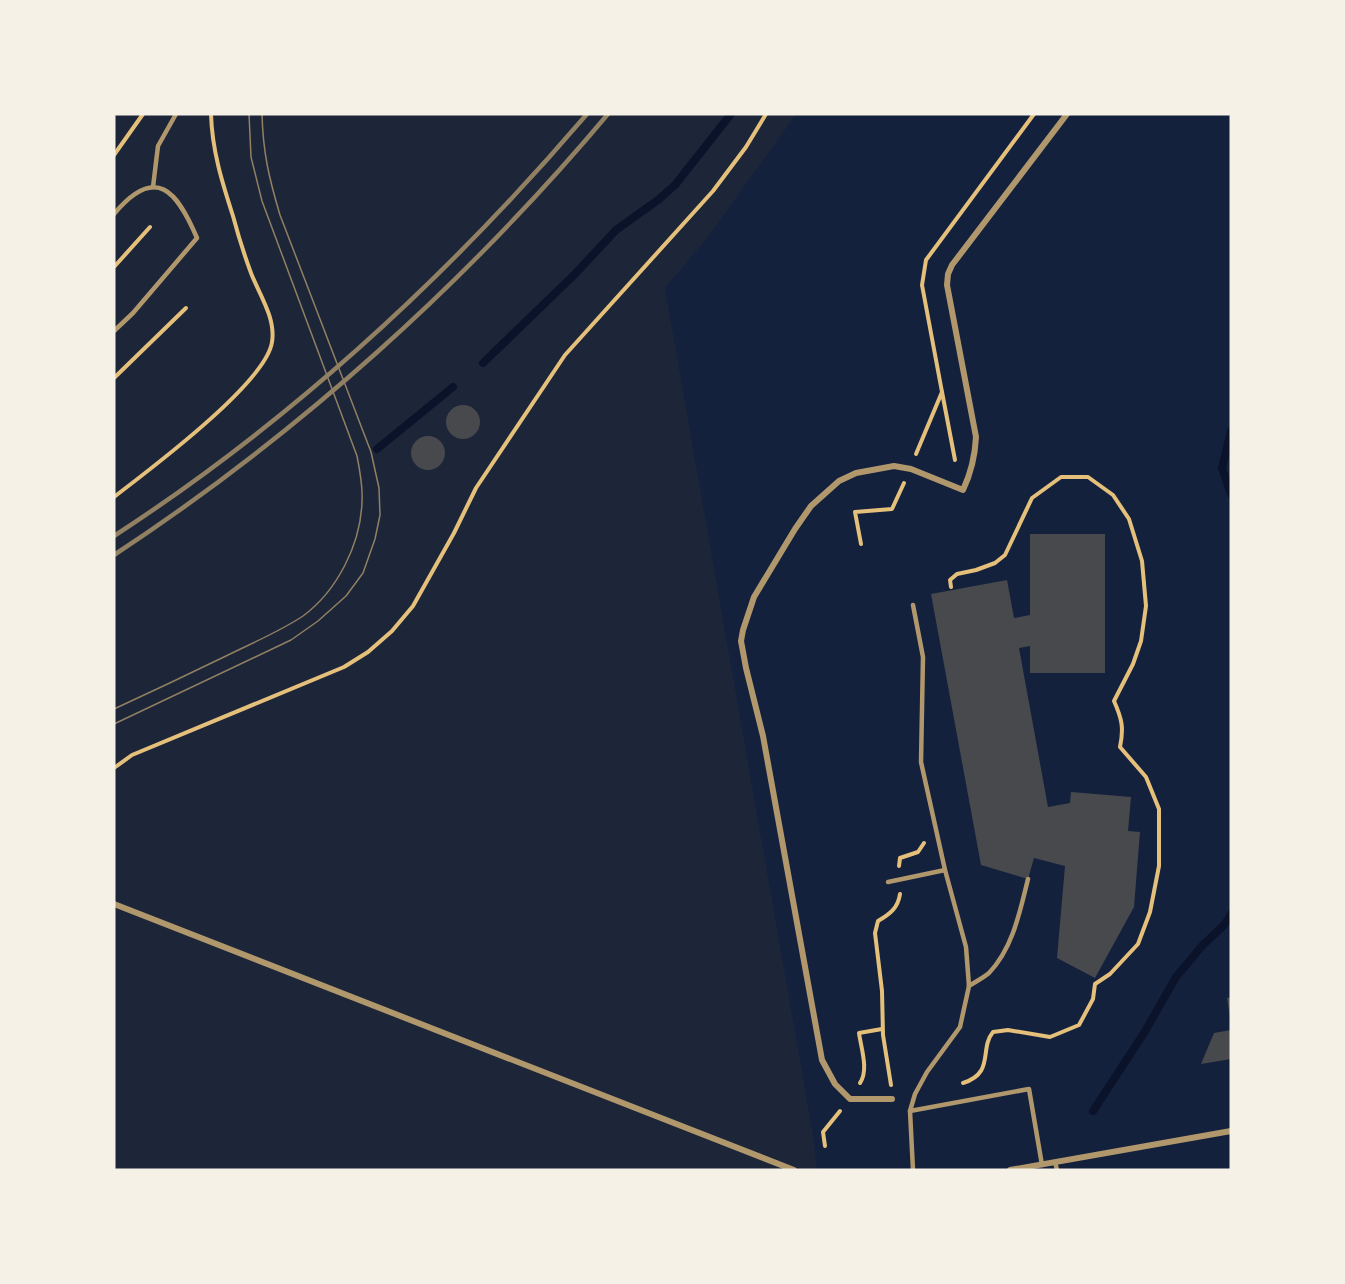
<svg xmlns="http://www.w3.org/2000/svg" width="1345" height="1284" viewBox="0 0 1345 1284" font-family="'Zilla Slab',serif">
<rect width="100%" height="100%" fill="#14213d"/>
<path fill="#1d2539" d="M114,114H796L708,237L665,288L813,1135L817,1170H114Z"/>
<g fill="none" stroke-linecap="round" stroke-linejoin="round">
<g stroke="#0b132b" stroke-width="8">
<path d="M483,363L575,274L616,230L658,200L675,185L731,114"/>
<path d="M1231,431L1222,468L1231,494"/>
<path d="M377,449L453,387"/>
<path d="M1093,1111L1144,1033L1176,977L1202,946L1225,924L1231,914"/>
</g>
</g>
<g fill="#48494c">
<circle cx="463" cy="422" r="17"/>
<circle cx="428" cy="453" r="17"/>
<path d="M1030,534H1105V673H1030V646L1019,648L1048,807L1070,803L1071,792L1131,797L1128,831L1140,832L1134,907L1095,978L1057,958L1065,866L1034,858L1028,879L981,865L931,594L1007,580L1014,618L1030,615Z"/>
<path d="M1231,997V1015L1230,1016L1227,998Z"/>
<path d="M1231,1030V1059L1201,1064L1214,1033Z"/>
</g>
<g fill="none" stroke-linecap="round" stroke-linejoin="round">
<g stroke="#e5c07b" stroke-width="4">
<path d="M114,155L143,114"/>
<path d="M114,267L150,227"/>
<path d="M114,378L186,308"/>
<path d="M942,392L922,285L926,260L1034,114"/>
<path d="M916,454L942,392L955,460"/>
<path d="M114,497C149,470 266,383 272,342C276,318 259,294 251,273C244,254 238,235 233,216C222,182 212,150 211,114"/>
<path d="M861,544L855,512L892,509L904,483"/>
<path d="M951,587L950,580L957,574L976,570L995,563L1005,555L1032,498L1061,477H1088L1113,495L1129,519L1142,561L1146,606L1141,641L1133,664L1114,701C1122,719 1124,728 1120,747L1146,777L1159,809V866L1150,912L1138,944L1110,974L1095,984L1093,999L1079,1025L1050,1037L1008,1030L993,1032C979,1049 995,1073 963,1083"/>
<path d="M114,768L132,755L344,667L368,652L392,631L413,606L454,533L476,488L565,355L713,191L746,147L766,114"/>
<path d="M899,866L900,858L918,852L924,843"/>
<path d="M860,1083C869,1070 861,1048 859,1033L882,1029"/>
<path d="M891,1085L883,1035L882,991L875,933L878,921C890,914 898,908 900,894"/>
<path d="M825,1146L823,1132L840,1111"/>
</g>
<g stroke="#b1986c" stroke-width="4.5">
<path d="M153,187L158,146L176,114"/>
<path d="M114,214C156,164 177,191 197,238L133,313L114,331"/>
<path d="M913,605L923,657L921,762L945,870L966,947L969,986L960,1027L927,1072L915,1094L910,1111L913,1170"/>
<path d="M888,882L945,870"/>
<path d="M969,986C975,982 983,978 989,973C1013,948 1020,911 1028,879"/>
<path d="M910,1111L1029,1089L1042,1165"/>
<path d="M1055,1162L1057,1170"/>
</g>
<g stroke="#b1986c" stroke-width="6">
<path d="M114,904L794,1170"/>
<path d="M892,1099H850L835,1084L822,1060L763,736L746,668L741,641L743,630L754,597L795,529L811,506L839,481L856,473L894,466L911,469L963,490C971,473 975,457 976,437L947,285L948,274L952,265L1067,114"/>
<path d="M1010,1170L1231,1131"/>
</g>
<g stroke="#918062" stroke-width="1.5">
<path d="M114,709C151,692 189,674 226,656C252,643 279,632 303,616C337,591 361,544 362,501C363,486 360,471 357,456L262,201L251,157L249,114"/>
<path d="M114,724L291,640L318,621L346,596L363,573L375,539L380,515L379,488L371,452L280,215C269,178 263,153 262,114"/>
</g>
<g stroke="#918062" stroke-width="4.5">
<path d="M114,536C291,421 450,274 587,114"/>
<path d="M114,555C298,434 466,283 608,114"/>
</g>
</g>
<rect width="1345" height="1284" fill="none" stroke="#f6f1e7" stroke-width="231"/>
</svg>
